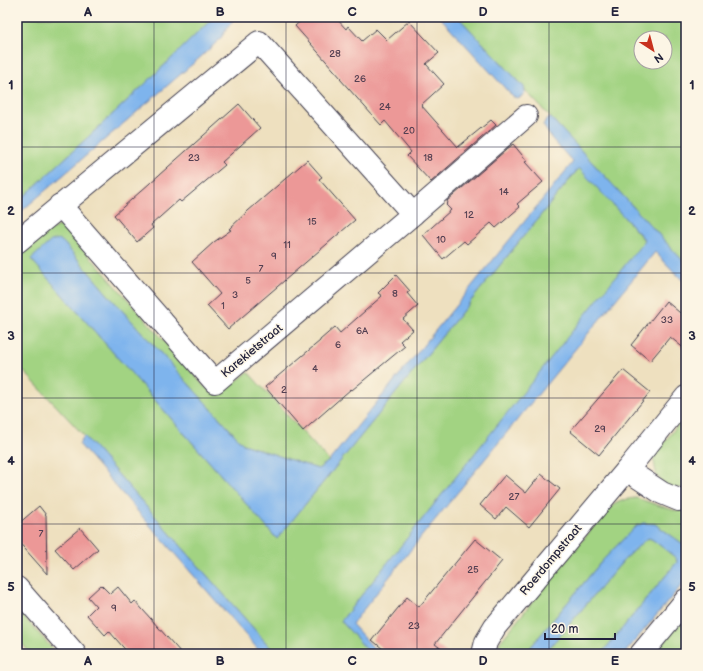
<svg xmlns="http://www.w3.org/2000/svg" width="703" height="671" viewBox="0 0 703 671" font-family="'Balsamiq Sans',sans-serif">
<rect width="100%" height="100%" fill="#fcf5e5"/>
<filter id="ink" filterUnits="userSpaceOnUse"><feTurbulence type="fractalNoise" baseFrequency=".025" numOctaves="2"/><feDisplacementMap in="SourceGraphic" scale="8" xChannelSelector="R" yChannelSelector="G"/><feConvolveMatrix kernelMatrix="1 2 1 2 8 2 1 2 1" color-interpolation-filters="sRGB"/></filter>
<filter id="wash" filterUnits="userSpaceOnUse"><feTurbulence type="fractalNoise" baseFrequency=".012" numOctaves="4" result="noise"/><feDisplacementMap in="SourceGraphic" scale="16" xChannelSelector="R" yChannelSelector="G"/><feGaussianBlur stdDeviation="0.9" result="paint"/><feColorMatrix in="noise" values="0 0 0 0 0 0 0 0 0 0 0 0 0 0 0 0 0 1.4 0 .05"/><feComposite in="paint" operator="in"/></filter>
<g filter="url(#wash)">
<rect width="100%" height="100%" fill="#eee0bf"/>
<g fill="#a2d382" stroke="#627a5e" fill-rule="evenodd">
<path d="M17,17H215L144,85L17,203Z"/>
<path d="M458,17H686V264L525,90L524,87ZM641,38H665V62H641Z"/>
<path d="M580,167L645,241L341,621L369,652L368,654H276L87,439L17,364V258L49,231L58,226L63,228L71,235L204,386L215,392L224,391L248,372L329,461L318,469L243,444L109,296L64,243L31,259L277,539Z"/>
<path d="M686,414V488H670L657,477L653,457Z"/>
<path d="M636,498L673,510L686,511V546L655,524L637,525L602,561L525,654H495L500,642L607,510C616,502 624,499 636,498Z"/>
<path d="M649,538L653,540L677,558V562L601,654H544L623,561L645,540Z"/>
<path d="M17,609L57,654H31L17,638Z"/>
<path d="M686,613V654H650Z"/>
</g>
<g fill="#7eb4ed" stroke="#506b94">
<path d="M214,17H235L220,39L203,55L17,215V203L144,85Z"/>
<path d="M440,17H458L524,87L525,92L520,98L517,99L513,97Z"/>
<path d="M551,118L686,264V284L655,252L421,537L352,624L379,654H368L369,652L341,621L645,240L579,168L277,539L31,259L51,241L59,239L64,243L109,296L243,444L318,469L329,461L573,162L552,139L543,125L547,119Z"/>
<path d="M84,436L87,439L276,654H262L79,444Z"/>
<path d="M643,523L655,524L686,546V580L624,654H601L677,562L676,558L653,540L649,538L645,540L623,561L544,654H525L602,561L634,528Z"/>
</g>
<g id="blocks">
<g fill="#ec9897">
<path d="M305,17H335L346,29L348,26L362,41L376,29L387,40L409,21L439,53L426,64L444,84L421,105L458,147L491,120L496,125L431,182L407,156L411,152L385,121L381,125L340,79L341,78L295,26Z"/>
<path d="M239,104L260,128L222,162L225,165L181,202L179,200L151,225L153,228L137,242L114,215Z"/>
<path d="M513,144L527,161L525,162L543,182L517,204L520,207L496,228L491,223L467,244L464,241L443,259L423,235L451,210L446,205L448,203L447,201Z"/>
<path d="M307,160L322,177L319,179L355,220L228,329L207,306L220,294L192,262L214,242L231,230L229,229L248,211Z"/>
<path d="M396,275L410,291L407,293L418,306L403,319L413,330L400,341L405,346L352,390L351,389L303,431L265,387L320,341V340L335,327L340,333L382,296L378,293Z"/>
<path d="M666,301L686,318V350L670,337L650,361L631,345Z"/>
<path d="M623,370L650,392L599,455L570,431Z"/>
<path d="M541,474L560,489L529,527L506,507L496,519L480,505L505,475L526,493Z"/>
<path d="M39,506L46,515L47,574L17,540V525Z"/>
<path d="M80,528L98,549L74,570L55,549Z"/>
<path d="M475,539L502,561L435,644L448,654H389L372,640L407,597L419,607Z"/>
<path d="M101,585L110,594L118,587L132,604L135,601L182,654H129L109,631L105,635L87,615L96,606L88,597Z"/>
</g>
</g>
</g>
<g filter="url(#ink)">
<use href="#blocks" fill-opacity="0" stroke="#413e4f" stroke-width="1"/>
<g fill="none" stroke-linecap="round" stroke-linejoin="round">
<g stroke="#413e4f" stroke-width="24">
<g id="street">
<path d="M413,214L526,116"/>
<path d="M17,242L259,42L413,214L215,382L60,205"/>
<path d="M627,470L686,397"/>
<path d="M17,588L75,654"/>
<path d="M483,654L486,642L495,627L627,470L662,493L679,500L686,498"/>
<path d="M641,654L686,600"/>
</g>
</g>
<use href="#street" stroke="#fff" stroke-width="22"/>
</g>
</g>
<path fill="none" stroke="#22223b" stroke-width="1" stroke-opacity="0.55" d="M154,17V654M286,17V654M417,17V654M549,17V654M17,147H686M17,273H686M17,398H686M17,524H686"/>
<g text-anchor="middle" dominant-baseline="central" stroke-width="3" stroke-linejoin="round" paint-order="stroke">
<g font-size="10" fill="#544052">
<text x="335" y="54">28</text>
<text x="360" y="79">26</text>
<text x="385" y="107">24</text>
<text x="409" y="131">20</text>
<text x="194" y="158">23</text>
<text x="428" y="158">18</text>
<text x="504" y="192">14</text>
<text x="469" y="215">12</text>
<text x="312" y="222">15</text>
<text x="441" y="240">10</text>
<text x="287" y="245">11</text>
<text x="274" y="256">9</text>
<text x="261" y="269">7</text>
<text x="248" y="281">5</text>
<text x="395" y="294">8</text>
<text x="235" y="295">3</text>
<text x="223" y="306">1</text>
<text x="667" y="320">33</text>
<text x="362" y="331">6A</text>
<text x="338" y="345">6</text>
<text x="315" y="369">4</text>
<text x="284" y="390">2</text>
<text x="600" y="429">29</text>
<text x="514" y="497">27</text>
<text x="41" y="534">7</text>
<text x="473" y="570">25</text>
<text x="114" y="608">9</text>
<text x="414" y="626">23</text>
</g>
<g font-size="12" fill="#22223b" stroke="#fcf5e5">
<text transform="translate(252 351) rotate(-40)">Karekietstraat</text>
<text transform="translate(551 560) rotate(-50)">Roerdompstraat</text>
</g>
</g>
<rect width="703" height="671" fill="none" stroke="#fcf5e5" stroke-width="44"/>
<g transform="translate(653 50) rotate(144)"><circle r="19" fill="#fcf5e5" stroke="#a5a1a1"/>
<path d="M0-3L7 15L0 10L-7 15Z" fill="#c8321e"/>
<text y="-6" font-size="11" font-weight="bold" text-anchor="middle" fill="#22223b">N</text>
</g>
<path d="M545 633v6h70v-6" fill="none" stroke="#22223b" stroke-width="2"/>
<text x="551" y="633" font-size="12" fill="#22223b" stroke="#fcf5e5" stroke-width="3" paint-order="stroke">20 m</text>
<rect x="22" y="22" width="659" height="627" fill="none" stroke="#22223b" stroke-width="1.5"/>
<g font-size="13" text-anchor="middle" font-weight="bold" fill="#22223b">
<text x="88" y="16">A</text>
<text x="220" y="16">B</text>
<text x="352" y="16">C</text>
<text x="483" y="16">D</text>
<text x="615" y="16">E</text>
<text x="11" y="89">1</text>
<text x="692" y="89">1</text>
<text x="11" y="215">2</text>
<text x="692" y="215">2</text>
<text x="11" y="340">3</text>
<text x="692" y="340">3</text>
<text x="11" y="465">4</text>
<text x="692" y="465">4</text>
<text x="11" y="591">5</text>
<text x="692" y="591">5</text>
<text x="88" y="665">A</text>
<text x="220" y="665">B</text>
<text x="352" y="665">C</text>
<text x="483" y="665">D</text>
<text x="615" y="665">E</text>
</g>
</svg>
